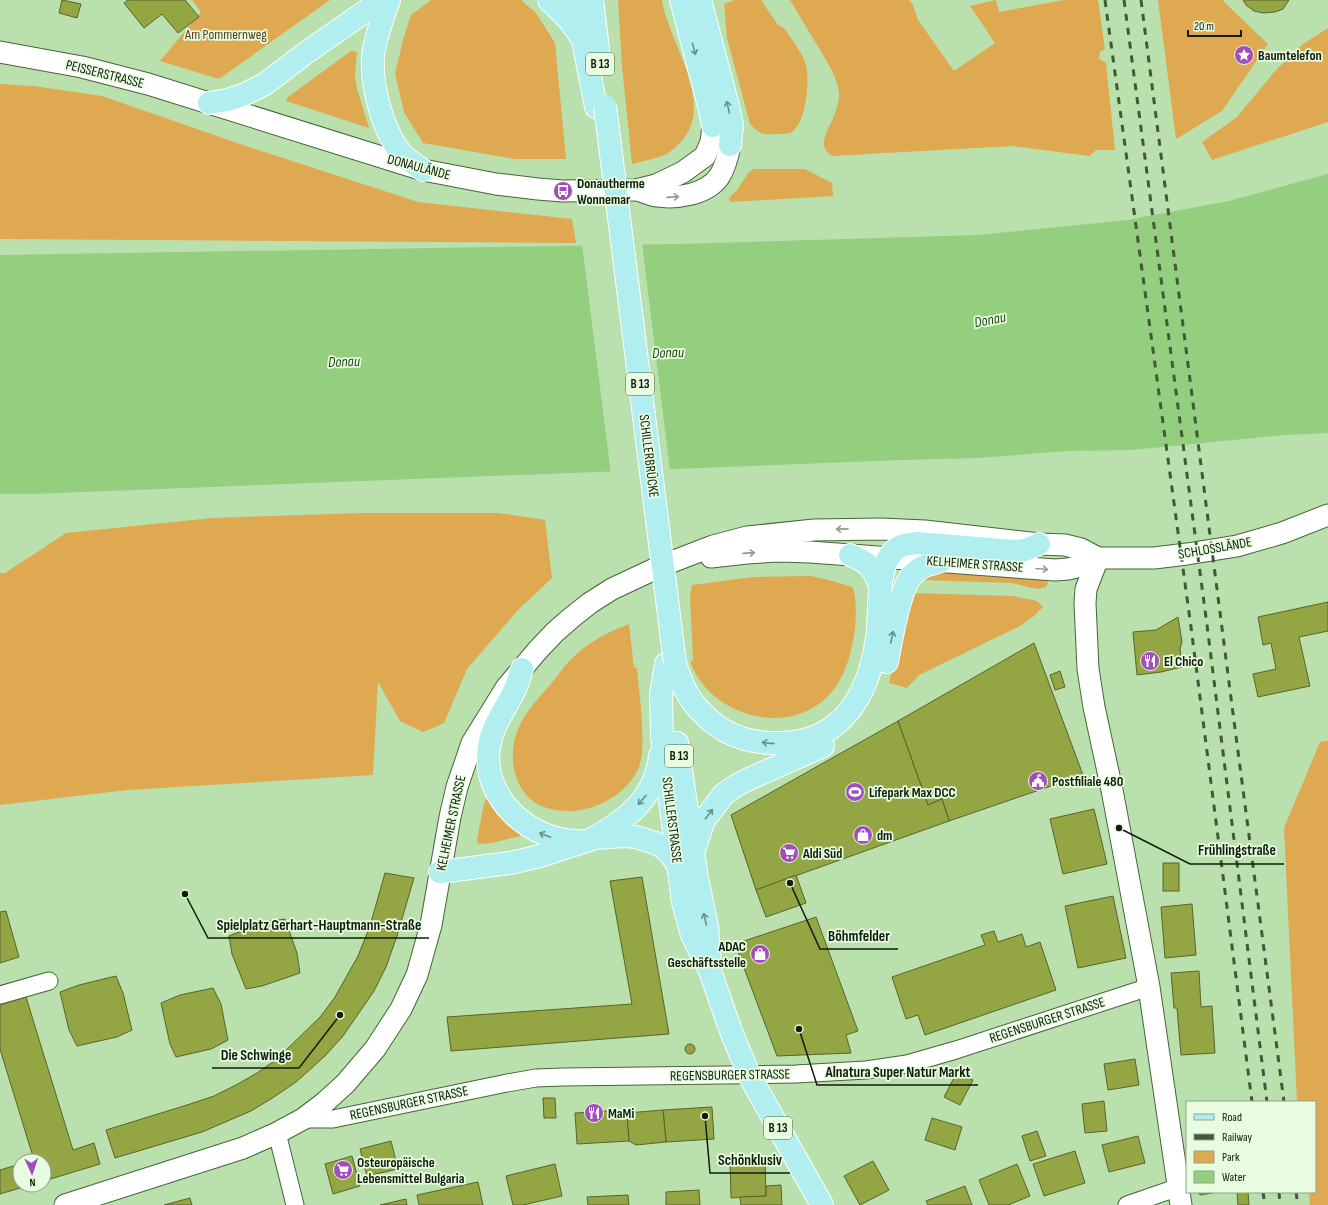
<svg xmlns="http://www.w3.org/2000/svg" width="1328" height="1205" viewBox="0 0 1328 1205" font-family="'Sofia Sans Condensed',sans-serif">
<rect width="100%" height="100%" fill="#bae1ad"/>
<g fill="#dea950">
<path d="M192,0H330L219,79L160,61L201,12Z"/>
<path d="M431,0H521L536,13L555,43L566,159H515L423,143L404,112L395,74L403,40L411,15Z"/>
<path d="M618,0H662C668,41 713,98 685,137C681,143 672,151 665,155C654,159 643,161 632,164L622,67Z"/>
<path d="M734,0H761L778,25L784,28C790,37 804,55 806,65C810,80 806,123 792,132C788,134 781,134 777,134C762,135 760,134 750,124L727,38L724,4Z"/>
<path d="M790,0H909L913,5L918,20L954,71L995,43L970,6L996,0L999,12L1064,0H1098L1105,49L1100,52L1099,59L1106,63L1115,150H1096L1089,156L1012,146L832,156C816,146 828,131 833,118C836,112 840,98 839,92C836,74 826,60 817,45C808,30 799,15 790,0Z"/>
<path d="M1158,0H1224L1223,1L1268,44L1222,111L1176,139Z"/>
<path d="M1328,28V122L1212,160L1202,142L1237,117L1275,71L1303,44Z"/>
<path d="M351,51L357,52L355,74L357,89L369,128L286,101L288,97Z"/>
<path d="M0,84L34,86L102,96L246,146L418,202L572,219L576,243L0,239Z"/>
<path d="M754,169H805L832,183L833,196L730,202L729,198L738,189L748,173Z"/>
<path d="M362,513H499L545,520L552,578L518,610L467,669L444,723L423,732L400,721L378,682L373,775L128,790L0,805V573H5L66,533L212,518Z"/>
<path d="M935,573L1041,579L1047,580L1048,583L1046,587L1039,589L1032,588L1012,583L922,580L925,576Z"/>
<path d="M811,576L829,580L852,587C857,595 856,619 855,629C852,650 847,672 834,689C796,740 710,719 690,661H693L690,597L692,585L753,577Z"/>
<path d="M913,593L1013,596L1037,601L1043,607L1034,616L1020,626L919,675L907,688L889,683Z"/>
<path d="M629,624L634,668H637C639,692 647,746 639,767C625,801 578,820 544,807C513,796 506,754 519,727C526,711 538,699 549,686C555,680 559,673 564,667C583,645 603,634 629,624Z"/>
<path d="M1328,741V1205H1310L1309,1192H1315V1102H1297L1284,828L1320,742Z"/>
<path d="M489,794L524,835L492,843L478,844L477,840L484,803Z"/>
</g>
<path fill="#93cf7f" d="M1328,174V433L1286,435L1131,450L1068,451L978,458L902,460L32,494H0V255L678,244L979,235L1127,220L1229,201Z"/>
<path fill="#bae1ad" d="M642,243L670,471L611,474L582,244Z"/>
<g fill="#94a543" stroke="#59632a">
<path d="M62,0L81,4L77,18L59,13Z"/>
<path d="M128,0H185L199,17L178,33L162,14L144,28L124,3Z"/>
<path d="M1243,0H1289L1283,9L1275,12L1263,13L1254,11L1246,5Z"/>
<path d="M1328,602V631L1299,637L1310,686L1258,697L1253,674L1276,669L1271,643L1263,645L1258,617Z"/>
<path d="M1178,617L1182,642L1180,649L1182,667L1161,672L1137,675L1133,632L1156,630Z"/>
<path d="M1034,643L1083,775L949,821L942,799L928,805L898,721Z"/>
<path d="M1060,671L1065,687L1055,690L1050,675Z"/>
<path d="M898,721L928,805L942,799L949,821L756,890L731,815Z"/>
<path d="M1094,809L1107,864L1063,874L1050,819Z"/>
<rect x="1163" y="863" width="16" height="28"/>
<path d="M385,873L414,878L397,936L386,967L374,991L343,1036L325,1056L296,1082L274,1097L251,1111L202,1132L115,1158L106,1130L187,1105L214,1096L236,1085L257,1073L277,1059L321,1016L335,997L358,956L370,926Z"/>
<path d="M796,875L806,903L766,917L756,890Z"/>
<path d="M642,877L669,1034L451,1051L447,1017L632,1004L610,881Z"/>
<path d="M1113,896L1126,958L1078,968L1065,906Z"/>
<path d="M1192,904L1196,955L1165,958L1161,907Z"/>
<path d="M6,911L19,957L0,963V912Z"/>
<path d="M816,917L858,1031L846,1035L851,1053L777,1056L735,944Z"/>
<path d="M285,919L297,953L300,973L262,986L246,989L232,954L229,936L264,922Z"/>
<path d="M994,931L998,942L1022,934L1026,947L1040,942L1056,990L925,1035L918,1015L906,1019L892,977L985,945L981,935Z"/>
<path d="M1199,971L1201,1007L1212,1006L1215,1053L1181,1055L1177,1008H1174L1171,973Z"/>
<path d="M116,976L123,993L132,1030L117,1037L77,1046L69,1030L60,992L79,985Z"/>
<path d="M213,988L221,1004L228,1040L211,1049L176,1057L170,1044L161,1003L180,995Z"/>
<path d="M26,997L73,1150L94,1143L100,1164L44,1181V1161H30L34,1160L0,1049V1005Z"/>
<circle cx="690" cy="1049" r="5"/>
<path d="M1135,1059L1139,1085L1108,1090L1104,1064Z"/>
<path d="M957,1072L973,1080L960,1105L944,1097Z"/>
<path d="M543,1098H555L556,1118H544Z"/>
<path d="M1104,1101L1107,1131L1085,1133L1082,1104Z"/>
<path d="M712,1107L714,1139L666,1142L663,1110Z"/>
<path d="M627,1110L629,1141L577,1144L575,1113Z"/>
<path d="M663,1110L666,1142L636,1145L629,1141L627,1113Z"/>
<path d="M932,1118L962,1127L955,1150L925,1140Z"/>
<path d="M1037,1131L1046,1156L1030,1161L1022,1136Z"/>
<path d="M1138,1136L1145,1163L1109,1172L1102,1145Z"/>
<path d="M391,1141L398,1169L367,1176L360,1149Z"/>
<path d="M1075,1151L1085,1183L1044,1196L1033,1164Z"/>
<path d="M352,1156L360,1186L333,1194L325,1164Z"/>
<path d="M765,1158L766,1196L731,1198L730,1159Z"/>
<path d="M873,1161L889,1190L860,1205L844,1176Z"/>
<path d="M20,1164V1185H30L0,1194V1170Z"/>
<path d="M555,1164L562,1196L523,1205H513L506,1176Z"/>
<path d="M1017,1164L1030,1196L1008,1205H989L979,1180Z"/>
<path d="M478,1182L483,1205H419L417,1195Z"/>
<path d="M781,1185L782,1205H741L740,1197L766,1196V1186Z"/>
<path d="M965,1186L972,1205H928L926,1201Z"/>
<path d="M699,1190L700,1205H666V1192Z"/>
<path d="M1199,1192H1218L1200,1195Z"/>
<path d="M1237,1192H1248L1249,1205H1238Z"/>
<path d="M628,1195L629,1205H588L587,1197Z"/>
<path d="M190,1198L192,1205H164Z"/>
<path d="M406,1199L407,1205H380Z"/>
</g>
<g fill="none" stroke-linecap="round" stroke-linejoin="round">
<g stroke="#436537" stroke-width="19">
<g id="minor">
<path d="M0,995L49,981"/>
<path d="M303,1119H333L507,1083L536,1078L563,1077L796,1074L866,1070L907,1064L956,1050L1149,987"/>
<path d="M277,1133L295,1205"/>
<path d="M1127,1205L1179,1187"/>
</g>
</g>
<g stroke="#436537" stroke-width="23">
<g id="tertiary">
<path d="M0,52L82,67L148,84L423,170L496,184L538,189L563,191L636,190L656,185L683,172L705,156L711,142L713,126"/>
<path d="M638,190C644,192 650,195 656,196C676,199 706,195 719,177C725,168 728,156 730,145"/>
<path d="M711,557L747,553L778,551L810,552L1055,570L1068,569L1085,565L1098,558H1154L1187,554L1237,546L1282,533L1328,515"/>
<path d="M1098,558L1086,589L1085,603L1088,669L1094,707L1112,790L1149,987L1181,1205"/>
<path d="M65,1205L243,1148L277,1133L303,1119L324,1103L345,1084L375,1049L401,1009L417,975L431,925L450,817L457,787L472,743L506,688L537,651L555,632L571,618L590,603L612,589L661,566L713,546L747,537L814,530L881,529L925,531L1039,544L1065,545L1081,549L1098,558"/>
</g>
</g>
<g stroke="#fff" stroke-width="24">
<g id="primary">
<path d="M389,0C383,18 375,37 373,56C371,86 383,133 403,155C409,161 416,165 423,170"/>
<path d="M549,0L570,21L580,35"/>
<path d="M575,0L596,107"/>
<path d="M592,0L598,49"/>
<path d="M681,0L709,106L713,126"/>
<path d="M700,0L728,106L732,125L730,145"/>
<path d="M209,103L227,100L243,95L265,84L307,52L382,0"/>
<path d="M850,555C868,562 873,567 880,586"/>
<path d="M887,662C891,642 899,588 913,574C921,566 930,564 941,561"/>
<path d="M675,663C683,689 690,703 711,721C730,738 757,744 781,743C843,742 869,693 877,638C881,614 874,561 899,547C905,544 911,544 917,543L1014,551L1025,550L1039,544"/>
<path d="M666,664L661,695L662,737L683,902L692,935L710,971L731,1031L749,1075L822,1205"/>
<path d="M522,669C520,676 518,683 515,689C506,709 492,725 489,747C481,798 530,841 578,841"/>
<path d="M677,743L697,878L707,927L710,964"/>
<path d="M596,837C630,817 655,797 660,756"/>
<path d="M694,849L704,820L724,794L737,785L749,779L823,746"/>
<path d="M440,872L510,863L540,856L595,838L625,836L636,837L655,843L663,847L671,855L677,864"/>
</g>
</g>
<use href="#minor" stroke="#fff" stroke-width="17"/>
<use href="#tertiary" stroke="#fff" stroke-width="21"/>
<use href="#primary" stroke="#b0eeef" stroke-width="22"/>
<g stroke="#43583b" stroke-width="3" stroke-dasharray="7 7" stroke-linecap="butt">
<path d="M1105,0L1191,627L1252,1102"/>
<path d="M1124,0L1207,625L1267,1102"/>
<path d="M1141,0L1234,721L1284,1102"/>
<path d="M1263,1192L1265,1205"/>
<path d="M1279,1192L1280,1205"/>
<path d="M1296,1192L1298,1205"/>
</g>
<g stroke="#fff" stroke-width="24" stroke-linecap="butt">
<path id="primary-bridge" d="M605,106L675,663"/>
</g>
<use href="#primary-bridge" stroke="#b0eeef" stroke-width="22"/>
</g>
<defs><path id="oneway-shaft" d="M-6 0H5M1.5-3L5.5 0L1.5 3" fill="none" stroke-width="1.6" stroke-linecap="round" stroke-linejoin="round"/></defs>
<g stroke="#689088">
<use href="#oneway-shaft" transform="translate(694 49) rotate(75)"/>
<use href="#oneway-shaft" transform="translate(728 107) rotate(-102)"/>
<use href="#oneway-shaft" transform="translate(892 637) rotate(-78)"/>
<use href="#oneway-shaft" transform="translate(768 743) rotate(-174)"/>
<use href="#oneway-shaft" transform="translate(642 800) rotate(130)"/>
<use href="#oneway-shaft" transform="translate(709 814) rotate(-52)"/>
<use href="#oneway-shaft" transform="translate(545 835) rotate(-159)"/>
<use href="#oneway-shaft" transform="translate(705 919) rotate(-103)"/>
</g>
<g stroke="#939991">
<use href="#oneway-shaft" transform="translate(673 197) rotate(-4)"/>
<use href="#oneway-shaft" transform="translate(842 529) rotate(179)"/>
<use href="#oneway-shaft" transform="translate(749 553) rotate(-4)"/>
<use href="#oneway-shaft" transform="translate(1042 569) rotate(5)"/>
</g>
<defs>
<g id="sight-disc" transform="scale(1)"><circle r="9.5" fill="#a24dbb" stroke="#e8fce1"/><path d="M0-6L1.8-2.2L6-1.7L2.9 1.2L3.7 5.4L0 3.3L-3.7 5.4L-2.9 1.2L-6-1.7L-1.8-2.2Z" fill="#fff"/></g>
<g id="bus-disc" transform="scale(1)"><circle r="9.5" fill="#a24dbb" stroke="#e8fce1"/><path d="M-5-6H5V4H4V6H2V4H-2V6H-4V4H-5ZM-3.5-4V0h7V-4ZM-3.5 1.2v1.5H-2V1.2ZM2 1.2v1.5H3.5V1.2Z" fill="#fff"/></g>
<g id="restaurant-disc" transform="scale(1)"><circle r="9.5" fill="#a24dbb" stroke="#e8fce1"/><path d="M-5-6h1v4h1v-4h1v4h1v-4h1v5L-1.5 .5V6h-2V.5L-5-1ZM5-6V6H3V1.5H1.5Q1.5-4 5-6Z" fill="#fff"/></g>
<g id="civic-disc" transform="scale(1)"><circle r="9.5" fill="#a24dbb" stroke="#e8fce1"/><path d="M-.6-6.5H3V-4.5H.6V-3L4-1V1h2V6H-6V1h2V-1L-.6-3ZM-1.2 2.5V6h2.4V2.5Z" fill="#fff"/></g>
<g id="stadium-disc" transform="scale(1)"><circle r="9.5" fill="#a24dbb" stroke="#e8fce1"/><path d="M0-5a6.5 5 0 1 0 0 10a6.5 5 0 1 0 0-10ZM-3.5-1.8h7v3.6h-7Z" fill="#fff"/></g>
<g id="shop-disc" transform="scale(1)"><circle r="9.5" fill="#a24dbb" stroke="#e8fce1"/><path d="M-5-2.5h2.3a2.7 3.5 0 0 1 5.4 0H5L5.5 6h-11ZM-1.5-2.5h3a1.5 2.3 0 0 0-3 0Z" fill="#fff"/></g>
<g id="supermarket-disc" transform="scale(1)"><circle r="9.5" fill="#a24dbb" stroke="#e8fce1"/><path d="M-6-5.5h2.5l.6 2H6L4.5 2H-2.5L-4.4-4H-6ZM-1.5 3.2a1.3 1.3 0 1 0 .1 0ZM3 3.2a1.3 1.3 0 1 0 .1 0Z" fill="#fff"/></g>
</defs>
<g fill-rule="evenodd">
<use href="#sight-disc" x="1244" y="55"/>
<use href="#bus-disc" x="563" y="191"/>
<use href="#restaurant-disc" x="1150" y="661"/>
<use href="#civic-disc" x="1038" y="781"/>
<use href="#stadium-disc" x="855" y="792"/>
<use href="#shop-disc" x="863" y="835"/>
<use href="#supermarket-disc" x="789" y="853"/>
<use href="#shop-disc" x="760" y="954"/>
<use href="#restaurant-disc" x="594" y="1113"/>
<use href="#supermarket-disc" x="343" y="1170"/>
</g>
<g text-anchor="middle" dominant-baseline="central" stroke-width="3.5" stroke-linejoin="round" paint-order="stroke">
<g fill="#e8fce1" stroke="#50604a" stroke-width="1">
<rect x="586" y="53" width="28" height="22" rx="3"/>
<rect x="626" y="373" width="28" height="22" rx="3"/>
<rect x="665" y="745" width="28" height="22" rx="3"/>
<rect x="764" y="1117" width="28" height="22" rx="3"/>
</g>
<g font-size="13" font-weight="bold" fill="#0f1d0a">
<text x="600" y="64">B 13</text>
<text x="640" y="384">B 13</text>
<text x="679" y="756">B 13</text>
<text x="778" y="1128">B 13</text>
</g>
<g font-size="14" fill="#543d17" stroke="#e8fce1">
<text x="226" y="34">Am Pommernweg</text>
</g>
<g font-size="14" font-weight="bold" fill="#0f1d0a" stroke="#e8fce1" text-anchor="start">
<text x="1258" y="55">Baumtelefon</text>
<text x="577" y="183">Donautherme<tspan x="577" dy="16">Wonnemar</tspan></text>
<text x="1164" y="661">El Chico</text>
<text x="1052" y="781">Postfiliale 480</text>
<text x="869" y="792">Lifepark Max DCC</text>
<text x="877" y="835">dm</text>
<text x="803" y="853">Aldi Süd</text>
<text x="746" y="946" text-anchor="end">ADAC<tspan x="746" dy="16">Geschäftsstelle</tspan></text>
<text x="608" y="1113">MaMi</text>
<text x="357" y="1162">Osteuropäische<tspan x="357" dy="16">Lebensmittel Bulgaria</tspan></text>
</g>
<g font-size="14" fill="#0f1d0a" stroke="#e8fce1">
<text transform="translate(105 74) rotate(14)">PEISSERSTRASSE</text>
<text transform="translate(419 167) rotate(15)">DONAULÄNDE</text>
<text transform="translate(649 456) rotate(83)">SCHILLERBRÜCKE</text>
<text transform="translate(1215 548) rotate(-10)">SCHLOSSLÄNDE</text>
<text transform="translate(975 564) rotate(4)">KELHEIMER STRASSE</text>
<text transform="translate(672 820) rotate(83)">SCHILLERSTRASSE</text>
<text transform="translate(451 823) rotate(-78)">KELHEIMER STRASSE</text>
<text transform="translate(1047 1020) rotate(-18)">REGENSBURGER STRASSE</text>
<text transform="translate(730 1075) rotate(-1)">REGENSBURGER STRASSE</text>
<text transform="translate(409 1103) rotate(-12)">REGENSBURGER STRASSE</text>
</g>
<g font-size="15" font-style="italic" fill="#214811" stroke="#e8fce1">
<text transform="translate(990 320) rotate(-11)">Donau</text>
<text transform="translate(668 353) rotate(-2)">Donau</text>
<text transform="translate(344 362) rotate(-2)">Donau</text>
</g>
</g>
<path fill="none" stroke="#0f1d0a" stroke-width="1.5" d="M1119 828L1190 864H1284M185 894L208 938H429M790 883L820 949H898M340 1015L299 1068H212M799 1029L817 1085H978M705 1116L710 1173H790"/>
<g fill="#0f1d0a" stroke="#e8fce1" stroke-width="1.5">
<circle cx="1119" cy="828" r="4"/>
<circle cx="185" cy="894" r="4"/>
<circle cx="790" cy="883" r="4"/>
<circle cx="340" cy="1015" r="4"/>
<circle cx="799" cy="1029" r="4"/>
<circle cx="705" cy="1116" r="4"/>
</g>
<g font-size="15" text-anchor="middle" font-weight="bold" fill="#0f1d0a" stroke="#e8fce1" stroke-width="3.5" stroke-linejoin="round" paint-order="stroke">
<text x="1237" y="855">Frühlingstraße</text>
<text x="319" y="930">Spielplatz Gerhart-Hauptmann-Straße</text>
<text x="859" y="941">Böhmfelder</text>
<text x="256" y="1060">Die Schwinge</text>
<text x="898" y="1077">Alnatura Super Natur Markt</text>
<text x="750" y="1165">Schönklusiv</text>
</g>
<rect x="1186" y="1101" width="130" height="92" fill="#e8fce1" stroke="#91a38b"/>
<rect x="1194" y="1114" width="20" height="6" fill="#b0eeef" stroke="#91a38b"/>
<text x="1222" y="1121" font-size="12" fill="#0f1d0a">Road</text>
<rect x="1194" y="1134" width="20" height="6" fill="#43583b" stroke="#91a38b"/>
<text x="1222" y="1141" font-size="12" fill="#0f1d0a">Railway</text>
<rect x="1194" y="1151" width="20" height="12" fill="#dea950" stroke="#91a38b"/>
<text x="1222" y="1161" font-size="12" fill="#0f1d0a">Park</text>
<rect x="1194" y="1171" width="20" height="12" fill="#93cf7f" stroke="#91a38b"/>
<text x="1222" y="1181" font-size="12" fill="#0f1d0a">Water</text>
<g transform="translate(32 1173) rotate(177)"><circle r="19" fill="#e8fce1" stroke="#91a38b"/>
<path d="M0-3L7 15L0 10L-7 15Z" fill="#a24dbb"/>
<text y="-6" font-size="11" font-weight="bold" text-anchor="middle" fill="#0f1d0a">N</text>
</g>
<path d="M1188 30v6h53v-6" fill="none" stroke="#0f1d0a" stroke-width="2"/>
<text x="1194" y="30" font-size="12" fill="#0f1d0a" stroke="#e8fce1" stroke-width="3" paint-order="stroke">20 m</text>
</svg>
